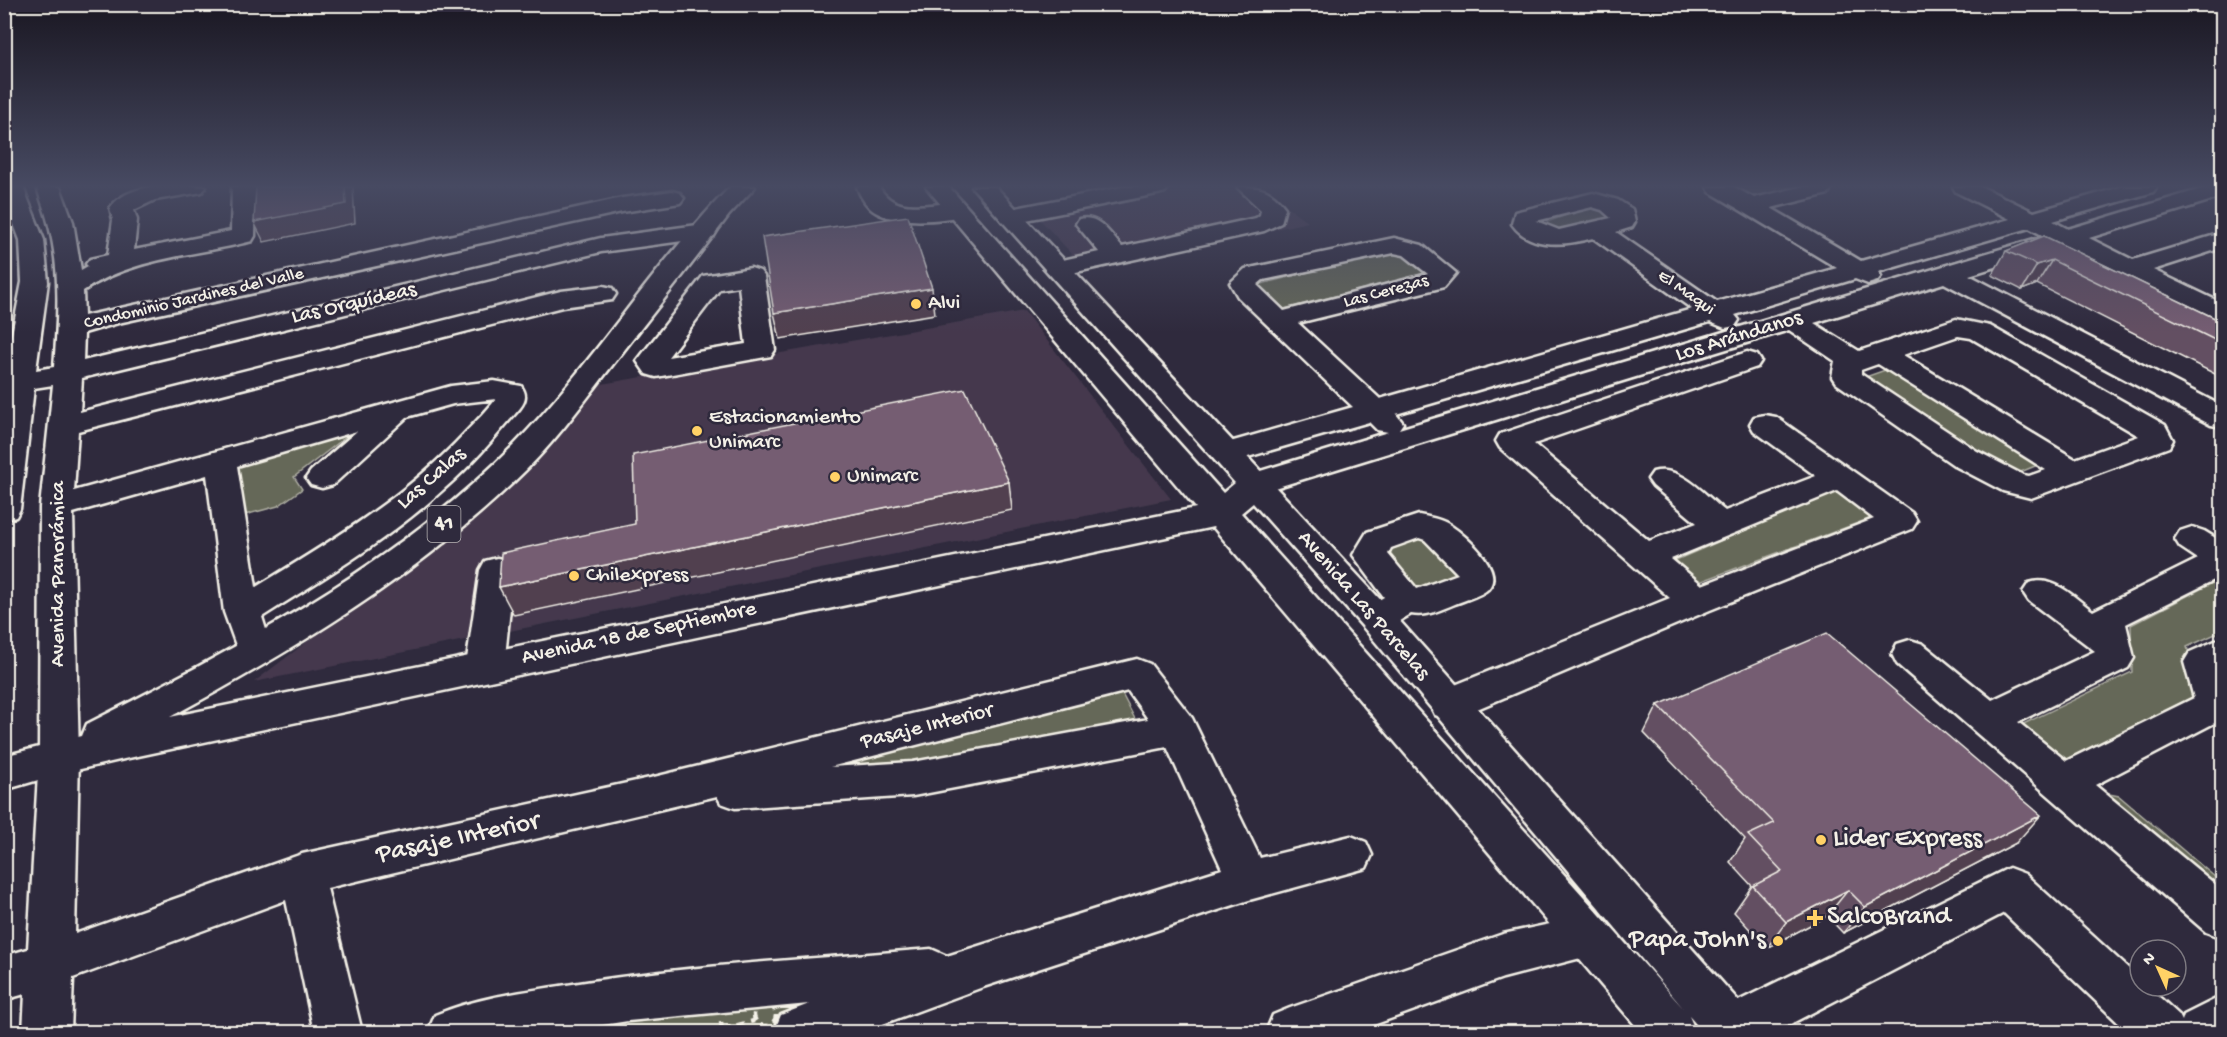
<svg xmlns="http://www.w3.org/2000/svg" width="2227" height="1037" viewBox="0 0 2227 1037" font-family="'Gochi Hand',sans-serif">
<rect width="100%" height="100%" fill="#2f2a3d"/>
<filter id="ink" filterUnits="userSpaceOnUse"><feTurbulence type="fractalNoise" baseFrequency=".0167" numOctaves="2"/><feDisplacementMap in="SourceGraphic" scale="12" xChannelSelector="R" yChannelSelector="G"/><feConvolveMatrix kernelMatrix="1 2 1 2 8 2 1 2 1" color-interpolation-filters="sRGB"/></filter>
<g filter="url(#ink)">
<g fill="#44394d">
<path d="M1138,187H1261L1308,222L1088,271L1029,208Z"/>
<path d="M1024,311L1171,499L254,682L484,507L596,385Z"/>
</g>
<g fill="#656758" stroke="#acaca0" stroke-width="1.5">
<path d="M1727,187H1806L1750,201Z"/>
<path d="M1591,206L1603,209L1609,213L1608,219L1562,233L1539,225Z"/>
<path d="M1397,250L1430,272L1284,309L1257,285Z"/>
<path d="M1888,369L2040,464L2011,476L1860,379Z"/>
<path d="M364,423L294,477L302,489L278,506L241,516L235,463Z"/>
<path d="M1843,488L1882,514L1694,584L1669,563Z"/>
<path d="M1423,532L1465,574L1418,594L1377,550Z"/>
<path d="M2222,578V631L2187,647L2201,693L2061,764L2015,728L2132,672L2131,625Z"/>
<path d="M1122,694L1137,723L907,773L826,768Z"/>
<path d="M2109,794L2119,796L2222,883V898L2103,798Z"/>
<path d="M874,991L762,1032H538L650,1005Z"/>
</g>
<g fill="none" stroke-linecap="round" stroke-linejoin="round">
<g stroke="#f4f1e8" stroke-width="5">
<g id="minor">
<path d="M4,187H23L44,240L48,282L36,370L54,367C58,319 61,269 48,222C45,210 40,198 37,187H60L73,222L81,270L88,266L86,264L90,259L108,255L113,220L110,208C129,181 177,185 206,187L202,192L155,200L134,210L137,220L134,250L231,231L232,187H256L255,236L252,241C194,256 134,257 83,291L84,316L622,198L672,191L680,193L684,198L680,203L622,212L118,323L84,333L83,361L601,238L705,224L714,226L717,231L714,236L705,238L601,252L82,378L80,412L561,291L603,286L612,288L616,294L612,300L562,307L78,431L74,491L451,386L494,381L521,386C527,394 526,400 520,408C496,436 473,464 445,488C390,539 325,577 262,617L273,652L268,662L255,666L242,662L224,612L207,475L73,513L79,756L75,934L302,854L650,778L1137,659L1150,664L1192,718L1260,858L1351,836L1366,842L1372,855L1366,868L1249,900L983,987L861,1032H774L781,1015L809,1004L628,1021L558,1032H428L435,1015C478,997 527,991 573,984C691,965 812,959 931,949L947,956L1222,869L1167,747L913,796L735,808L721,803L717,796L327,888L362,1032H314L286,900L73,978L71,1032H23L25,994L4,1000V956L28,949L39,756L40,507L53,385L34,388L20,509L16,517L4,520V376L22,282L20,240L4,198ZM496,399C487,411 475,422 465,433C406,497 330,542 256,587L237,466L357,431L311,471L306,478L311,485L322,488L333,485L407,417L453,404ZM1128,691L1148,719L913,762L830,767Z"/>
<path d="M857,187H879C899,220 936,198 965,205L969,210L965,215C942,221 887,226 869,207C863,201 859,193 857,187Z"/>
<path d="M1123,187H1169L1165,192L1157,194L1011,223L1002,221L999,216L1002,211L1011,209Z"/>
<path d="M1237,187C1259,187 1271,188 1285,208L1281,223L1264,231L1058,276L1049,273L1045,268L1049,263L1099,252L1076,224L1079,219C1099,214 1109,233 1122,247L1256,218L1260,215L1261,210Z"/>
<path d="M1707,187H1734L1754,198L1801,187H1832L1828,194L1771,208L1861,261L2010,219L1956,192L1953,187H1982L2034,212L2121,187H2157L2153,192L2053,221L2068,229L2208,187H2222V197L2089,238L2133,260L2222,233V248L2153,270L2222,303V321L2212,319L2065,246L1969,275L2222,406V427L2211,425L1944,283L1814,323L1859,351L1956,319L1980,324L1990,326L2165,425L2173,440L2169,447L2031,498L2003,491L1955,466L1836,383L1832,377L1835,361L1789,330L1255,494L1244,490L1239,483L1244,476L1388,432L1377,430L1369,422L1227,463L1216,460L1211,453L1216,446L1353,407L1238,297L1230,283L1245,269L1394,238L1422,245L1456,273L1444,287L1298,323L1380,399L1692,309L1593,238C1567,245 1530,250 1512,224L1515,212L1593,193L1618,200L1632,209L1635,222L1632,227L1616,232L1717,302L1837,268L1710,192ZM1592,207L1602,210L1611,218L1559,230L1536,221ZM2029,228L2044,236L1399,429L1403,423L1396,414L1710,322L1725,328L1735,326L1739,320L1735,315L1855,279L1868,284L1877,281L1881,276L1878,272ZM1394,253L1404,255L1428,274L1284,311L1257,285L1263,280ZM1958,336L1971,338L2139,436L2075,459L1903,355ZM1878,364L2046,470L2029,476L2023,475L1977,451L1861,374V370Z"/>
<path d="M751,268L760,271L764,276L775,350L771,356L656,377L646,374L637,361L703,276ZM739,286L746,344L668,357L720,289Z"/>
<path d="M1747,352L1757,355L1761,361L1757,367L1534,444L1649,541L1697,523L1653,486L1648,479L1653,472C1680,464 1705,495 1725,511L1816,476L1754,431L1750,424L1754,417L1765,415L1776,417L1912,513L1917,521L1912,529L1710,610L1463,715L1449,719L1435,715L1430,704L1435,693L1670,598L1500,448L1496,441L1500,434ZM1837,491L1874,519L1702,585L1671,559Z"/>
<path d="M1419,515C1428,517 1442,519 1450,525C1465,535 1506,570 1488,589C1481,596 1464,600 1455,604C1440,610 1427,617 1411,614C1394,624 1383,633 1363,627L1358,618L1363,609L1384,597L1353,555L1367,532ZM1419,538L1425,540L1458,574L1417,589L1388,554L1391,548Z"/>
<path d="M2192,527L2204,531L2222,542V576L2126,624L2134,658L2128,668L2018,722L2066,761L2194,698L2184,662L2190,652L2222,638V719L2095,785L2222,890V938L2206,932L1897,664L1892,654L1897,644L1910,640L1923,644L1992,700L2095,651L2029,601L2023,592L2029,583C2054,575 2073,597 2093,611L2198,559L2180,547L2175,539L2180,531Z"/>
<path d="M497,558L509,561L514,570L504,666L498,676L485,680L472,676L466,666L480,570L485,561Z"/>
<path d="M2009,868L2025,874L2140,979V986H2147L2179,1015L2182,1021L2184,1015L2222,996V1032H2128L2004,913L1775,1032H1708L1714,1013Z"/>
<path d="M1588,916L1604,922L1611,937L1604,952L1503,978L1354,1032H1266L1273,1015L1290,1008L1503,934Z"/>
</g>
</g>
<g stroke="#f4f1e8" stroke-width="5">
<g id="major">
<path d="M4,187H22L18,192L4,195Z"/>
<path d="M730,187H755L729,215C693,263 655,310 618,358C588,396 560,436 526,470C422,573 298,648 170,717L1196,508L926,187H949L1223,493L1235,483L972,187H996L1389,609L1751,1015L1758,1032H1703L1689,1016L1696,1032H1641L1213,527L124,759L59,774L4,790V756L82,736L87,724C239,647 394,567 515,444C593,364 652,267 730,187ZM1253,503L1363,627L1683,1008L1241,513Z"/>
</g>
</g>
<g stroke="#f4f1e8" stroke-width="4.5" stroke-dasharray="8 6" stroke-linecap="butt">
<circle cx="765" cy="1015" r="11"/>
<path d="M721,1022L722,1032"/>
<path d="M723,1029L754,1021"/>
<path d="M672,1032L702,1029"/>
</g>
<use href="#minor" fill="#2f2a3d" fill-rule="evenodd"/>
<use href="#major" fill="#2f2a3d" fill-rule="evenodd"/>
</g>
<g fill="#645062" stroke="#f4f1e8" stroke-width="1.5">
<path d="M2044,236L2223,322V378L2037,284L2022,290L1992,275L2006,251Z"/>
<path d="M1658,705L2016,843L1843,933L1827,916L1767,948L1734,912L1752,886L1730,862L1745,839L1644,733Z"/>
</g>
<g fill="#514150" stroke="#f4f1e8" stroke-width="1.5">
<path d="M345,187H353L355,223L264,242L254,222Z"/>
<path d="M2052,260L2037,284L2022,290L2037,265Z"/>
<path d="M932,288L935,314L780,339L774,313Z"/>
<path d="M1009,482L1012,510L514,615L499,587Z"/>
<path d="M2041,815L2016,843L1843,933L1865,907Z"/>
<path d="M1848,890L1827,916L1767,948L1786,922Z"/>
</g>
<g fill="#745d72" stroke="#f4f1e8" stroke-width="1.5">
<path d="M256,187H345L346,204L254,222Z"/>
<path d="M908,216L932,288L774,313L762,237Z"/>
<path d="M2044,236L2223,322V344L2052,260L2037,265L2006,251Z"/>
<path d="M965,389L1009,482L499,587L501,553L635,524L633,455Z"/>
<path d="M1827,633L2041,815L1865,907L1848,890L1786,922L1753,886L1782,871L1748,835L1774,823L1658,705Z"/>
</g>
</g>
<linearGradient id="sky" x2="0" y2="1"><stop stop-color="#1a1722"/><stop offset="0.56" stop-color="#474a62"/><stop offset="1" stop-color="#474a62" stop-opacity="0"/></linearGradient>
<rect width="2227" height="332" fill="url(#sky)"/>
<g fill="#ffd166" stroke="#2f2a3d" stroke-width="2">
<circle cx="916" cy="304" r="6"/>
<circle cx="697" cy="431" r="6"/>
<circle cx="835" cy="477" r="6"/>
<circle cx="574" cy="576" r="6"/>
<circle cx="1821" cy="840" r="6"/>
<path d="M1812 909h6v6h6v6h-6v6h-6v-6h-6v-6h6z"/>
<circle cx="1778" cy="941" r="6"/>
</g>
<g text-anchor="middle" dominant-baseline="central" stroke-width="5" stroke-linejoin="round" paint-order="stroke">
<g font-size="18" fill="#f4f1e8" stroke="#2f2a3d">
<text transform="translate(1386 292) rotate(-15)">Las Cerezas</text>
<text transform="translate(1686 293) rotate(35)">El Maqui</text>
<text transform="translate(194 299) rotate(-13)">Condominio Jardines del Valle</text>
</g>
<rect fill="#2f2a3d" stroke="#b9b5b5" stroke-width="1.5" x="427.5" y="506" width="33" height="36" rx="4.5"/>
<g font-size="21" font-weight="bold" fill="#f4f1e8">
<text x="444" y="524">41</text>
</g>
<g font-size="22" fill="#f4f1e8" stroke="#2f2a3d">
<text transform="translate(354 304) rotate(-13)">Las Orquídeas</text>
<text transform="translate(1739 337) rotate(-17)">Los Arándanos</text>
<text transform="translate(432 479) rotate(-41)">Las Calas</text>
<text transform="translate(59 574) rotate(-90)">Avenida Panorámica</text>
<text transform="translate(1363 606) rotate(49)">Avenida Las Parcelas</text>
<text transform="translate(639 634) rotate(-12)">Avenida 18 de Septiembre</text>
<text transform="translate(927 727) rotate(-14)">Pasaje Interior</text>
</g>
<g font-size="22" fill="#f4f1e8" stroke="#2f2a3d" text-anchor="start">
<text x="928" y="304">Alvi</text>
<text x="709" y="418">Estacionamiento<tspan x="709" dy="25">Unimarc</tspan></text>
<text x="847" y="477">Unimarc</text>
<text x="586" y="576">Chilexpress</text>
</g>
<g font-size="27" fill="#f4f1e8" stroke="#2f2a3d">
<text transform="translate(458 839) rotate(-12)">Pasaje Interior</text>
</g>
<g font-size="27" fill="#f4f1e8" stroke="#2f2a3d" text-anchor="start">
<text x="1833" y="840">Lider Express</text>
<text x="1827" y="918">SalcoBrand</text>
<text x="1766" y="941" text-anchor="end">Papa John's</text>
</g>
</g>
<rect width="2227" height="1037" fill="none" stroke="#2f2a3d" stroke-width="24"/>
<rect x="12" y="12" width="2203" height="1013" fill="none" stroke="#f4f1e8" stroke-width="2" filter="url(#ink)"/>
<g transform="translate(2158 968) rotate(315)"><circle r="28" fill="#2f2a3d" stroke="#7e7a81" stroke-width="1.5"/>
<path d="M0-4.5L10 22L0 15L-10 22Z" fill="#ffd166"/>
<text y="-9" font-size="16" font-weight="bold" text-anchor="middle" fill="#f4f1e8">N</text>
</g>
</svg>
